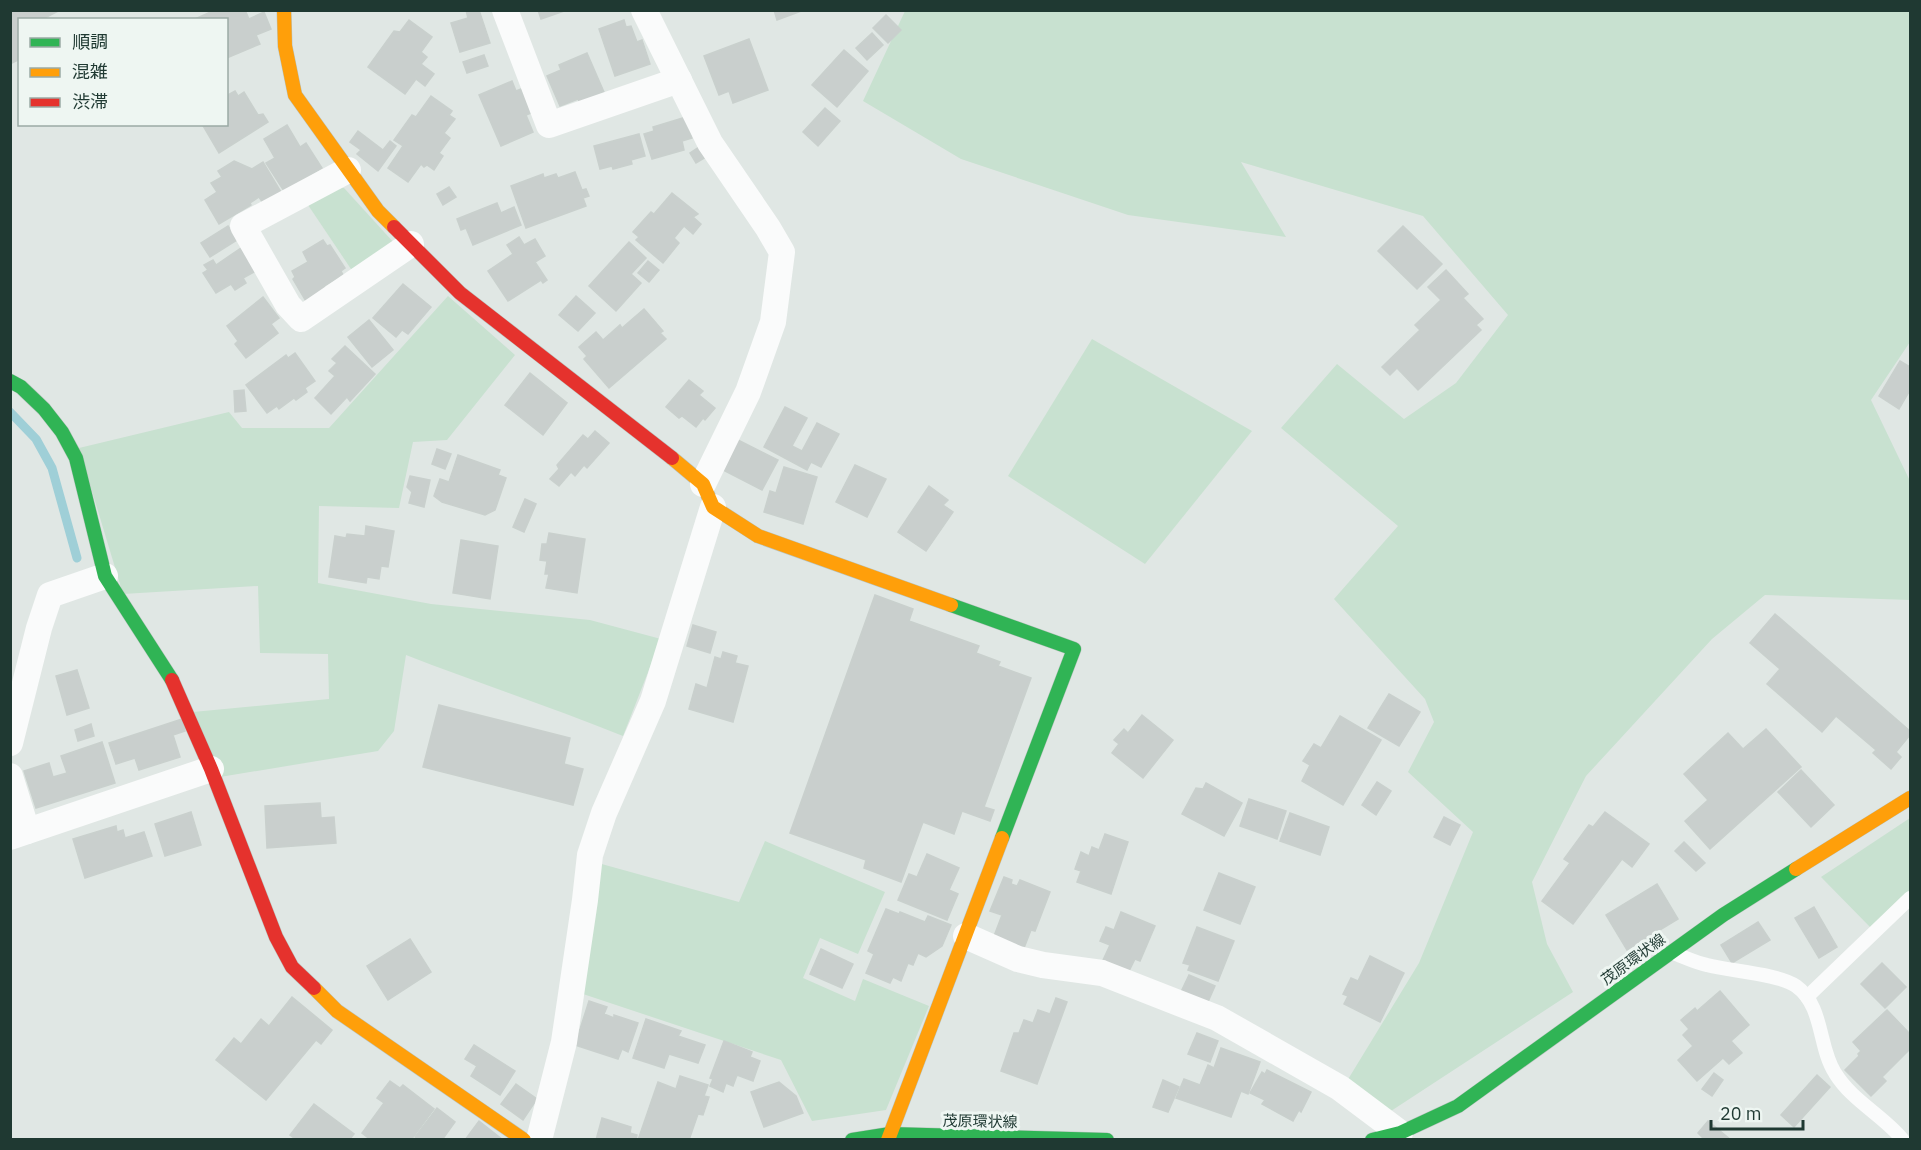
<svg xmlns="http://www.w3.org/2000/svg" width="1921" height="1150" viewBox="0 0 1921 1150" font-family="'IBM Plex Sans','Noto Sans JP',sans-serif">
<rect width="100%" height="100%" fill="#e0e7e4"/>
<g fill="#c8e1d0">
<path d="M905,11H1910V342L1871,400L1910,481V600L1765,595L1712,639L1586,776L1532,882L1547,944L1573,992L1391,1111L1347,1081L1419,963L1473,832L1408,772L1434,722L1425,699L1334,599L1398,526L1281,428L1337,364L1404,419L1456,383L1508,315L1423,216L1241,162L1286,237L1128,215L961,159L863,101Z"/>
<path d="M333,186L344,188L395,244L353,272L306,202Z"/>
<path d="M448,296L515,355L447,440L413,442L399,508L319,506L318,583L431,604L590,620L661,639L623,736C551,707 478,683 406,655L394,731L378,751L220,777L193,712L329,699L328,654L260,653L258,586L123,594L79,448L229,412L242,428H329Z"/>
<path d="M1092,339L1252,431L1145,564L1008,476Z"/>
<path d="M1910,818V890L1871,928L1821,877Z"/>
<path d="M765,841L885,892L858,954L820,938L803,978L855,1001L863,979L929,1006L886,1110L812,1121L781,1060L580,993L598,863L739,902Z"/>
</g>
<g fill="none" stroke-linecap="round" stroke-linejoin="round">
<path stroke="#9fcfd7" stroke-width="9" d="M10,412L36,439L52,468L77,558"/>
</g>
<g fill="#c9cfcd" stroke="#c9d0cd" stroke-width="1.5">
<path d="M10,10H60L41,20H20V59L10,64Z"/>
<path d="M215,10H237L238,12L245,10L249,19L264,12L271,29L256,35L260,44L227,58L226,20L195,19Z"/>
<path d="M466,10H479L490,43L460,52L451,23L468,18Z"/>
<path d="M538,10H567L541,19Z"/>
<path d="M774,10H804L777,20Z"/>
<path d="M886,15L901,30L888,43L873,28Z"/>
<path d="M409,20L432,37L421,52L427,57L421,64L434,74L425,86L416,79L405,94L368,67L394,31L400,32Z"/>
<path d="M624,20L626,27L631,26L637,42L642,40L650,64L615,76L599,29Z"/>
<path d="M872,33L883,45L867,60L856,48Z"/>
<path d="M749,39L768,90L733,103L729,91L719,95L704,56Z"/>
<path d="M844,50L868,71L837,107L812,85Z"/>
<path d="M587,53L604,92L580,103L578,99L560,106L547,76L561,70L559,65Z"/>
<path d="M484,55L488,66L467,73L463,62Z"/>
<path d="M512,81L516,91L521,89L531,113L526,115L533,132L501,146L479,95Z"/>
<path d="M235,91L238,96L244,92L258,115L263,114L268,122L219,153L202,124H226V96Z"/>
<path d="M431,96L452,111L449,115L455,119L444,133L450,138L439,153L443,156L434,170L427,165L424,167L421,164L408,182L388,168L403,146L394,140L412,115L416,117Z"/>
<path d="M825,108L840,121L818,146L803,132Z"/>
<path d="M686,117L692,138L682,141L684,150L652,159L644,134L654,131L653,127Z"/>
<path d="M287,125L300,147L306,143L322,168L284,191L266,163L275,158L264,139Z"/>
<path d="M358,131L383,150L390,141L396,146L378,171L357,154L361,150L350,142Z"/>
<path d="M639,134L645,156L631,160L632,164L613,169L612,166L600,169L594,146Z"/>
<path d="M699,147L706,157L696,163L690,153Z"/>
<path d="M234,161L252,169L263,162L281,192L263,203L259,197L250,203L251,205L219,224L205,200L217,192L211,183L222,177L218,171Z"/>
<path d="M575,172L582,190L586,189L589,196L583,198L586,206L526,228L511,186L543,174L544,178L556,174L558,178Z"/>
<path d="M449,187L456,197L443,205L437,194Z"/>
<path d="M672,193L698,214L693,217L701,224L693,234L684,226L674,238L679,243L663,263L636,240L639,237L633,232L651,212L654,214Z"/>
<path d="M497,203L501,213L514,207L521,225L473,245L466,228L461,230L457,219Z"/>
<path d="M228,226L237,240L210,257L201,243Z"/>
<path d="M1403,226L1442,264L1417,289L1378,251Z"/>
<path d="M519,237L524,245L535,239L545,256L535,262L547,280L543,283L541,280L508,301L488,271L513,254L507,245Z"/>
<path d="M323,240L327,246L330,245L345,268L341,271L343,275L324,286L327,291L307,303L293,279L295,277L292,271L308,262L303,252Z"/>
<path d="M629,242L646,258L631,274L641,283L616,311L589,286Z"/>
<path d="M241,248L256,271L243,278L246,283L235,290L231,284L216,293L203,273L208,270L204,265L213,260L216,265Z"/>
<path d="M648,261L659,270L649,282L638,273Z"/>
<path d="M1446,270L1468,294L1463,298L1483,319L1476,325L1481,330L1418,390L1397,368L1390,375L1382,367L1420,330L1415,325L1441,300L1428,287Z"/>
<path d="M403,284L431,307L408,334L402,330L396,337L373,318Z"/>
<path d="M576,296L595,313L578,331L559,315Z"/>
<path d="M263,297L279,318L271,324L278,333L246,358L235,344L238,341L227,326Z"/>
<path d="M644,309L663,331L660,333L666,339L609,388L584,359L587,356L579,347L596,332L603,340L620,325L622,328Z"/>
<path d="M369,320L393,350L372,367L348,337Z"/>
<path d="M345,346L375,374L350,401L347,397L331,414L315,398L335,376L329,371L337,363L332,359Z"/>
<path d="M295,353L315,381L305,388L307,392L296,400L294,398L279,409L277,406L267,413L246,385L286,355L288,358Z"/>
<path d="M1900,361L1910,367V390L1899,409L1879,396Z"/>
<path d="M530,373L567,403L543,435L505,405Z"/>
<path d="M689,380L703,391L699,395L715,408L705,420L703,418L696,427L682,416L679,418L666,407Z"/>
<path d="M244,390L246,411L235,412L234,391Z"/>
<path d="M785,407L807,418L792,446L802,451L817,423L839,434L821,467L811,462L807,470L764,447Z"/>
<path d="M595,431L609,443L587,468L584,465L575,476L571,472L559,486L550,479L559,469L557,465L583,435L588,439Z"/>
<path d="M736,439L778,460L762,490L721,469Z"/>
<path d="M437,449L451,454L445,469L432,464Z"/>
<path d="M458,455L500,470L498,475L506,478L495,510L485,515L442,502L434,496L440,479L449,482Z"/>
<path d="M855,465L886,479L867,517L836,502Z"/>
<path d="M784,467L817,477L803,524L764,512L770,491L776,493Z"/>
<path d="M410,476L430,480L424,507L409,503L412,492L407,487Z"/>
<path d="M929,486L948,500L943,505L953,512L926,551L898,532Z"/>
<path d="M525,499L536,504L524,532L513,527Z"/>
<path d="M366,526L394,531L388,567L381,566L379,579L367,577L366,583L329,577L335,536L346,538L347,534L365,536Z"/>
<path d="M549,533L585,539L577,593L546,588L549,574H545L547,561L540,560L542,544H547Z"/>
<path d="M461,540L498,546L490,599L453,593Z"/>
<path d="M875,595L913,609L909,621L979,646L976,653L1000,662L998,666L1031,678L984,807L994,810L990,821L962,811L954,834L923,822L901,882L864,868L866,860L790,833Z"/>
<path d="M1775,614L1910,731V735L1896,752L1901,757L1891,769L1873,753L1876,750L1836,716L1822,732L1767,684L1780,669L1750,643Z"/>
<path d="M693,625L716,632L710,653L687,646Z"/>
<path d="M723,652L737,656L735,663L748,666L733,722L689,709L696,684L707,688L715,657L721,659Z"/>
<path d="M77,670L89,708L67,715L56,676Z"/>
<path d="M1389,694L1420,712L1399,746L1368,728Z"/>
<path d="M439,705L570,738L564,764L583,769L573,805L423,767Z"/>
<path d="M1142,715L1173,740L1143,778L1112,753L1119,744L1114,740L1124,729L1128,733Z"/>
<path d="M1340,716L1381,740L1343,805L1302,781L1310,765L1303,761L1314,744L1321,748Z"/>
<path d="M182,719L185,731L173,735L180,757L139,770L135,758L116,764L109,743Z"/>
<path d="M91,724L94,736L78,741L75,730Z"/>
<path d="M1766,729L1801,767L1710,849L1685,821L1708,800L1684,774L1728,733L1743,749Z"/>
<path d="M102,742L115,783L36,808L24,771L49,763L53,777L67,773L61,756Z"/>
<path d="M1801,770L1834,805L1811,827L1778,792Z"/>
<path d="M1377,782L1391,791L1376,815L1362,805Z"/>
<path d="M1206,783L1242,803L1224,836L1182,814L1196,788L1203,789Z"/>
<path d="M1249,799L1286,811L1277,839L1240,826Z"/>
<path d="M320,803L321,818L334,817L336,843L267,848L265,806Z"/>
<path d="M191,812L201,845L165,856L155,824Z"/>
<path d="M1605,812L1649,844L1632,867L1622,859L1573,924L1542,901L1570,863L1564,859L1589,825L1593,827Z"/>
<path d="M1290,813L1329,827L1320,855L1280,841Z"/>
<path d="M1444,817L1460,825L1450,845L1434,837Z"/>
<path d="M116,826L117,832L123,830L125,838L144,832L152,856L85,878L73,839Z"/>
<path d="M1105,834L1128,842L1111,894L1077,882L1081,871L1075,869L1081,852L1089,856L1092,847L1099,850Z"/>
<path d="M1684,842L1705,863L1696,871L1675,851Z"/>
<path d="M927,854L959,868L949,890L958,894L947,920L898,900L909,874L917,877Z"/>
<path d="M1219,873L1255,887L1240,924L1204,910Z"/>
<path d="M1004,877L1012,880L1011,884L1017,886L1020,880L1050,892L1035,931L1031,930L1024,948L994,936L1002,915L990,911Z"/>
<path d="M1657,884L1678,919L1627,950L1606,915Z"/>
<path d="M1814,907L1837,947L1819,958L1795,918Z"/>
<path d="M886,909L899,914L900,912L925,922L928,916L951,925L942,946L926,957L918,953L913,965L908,963L901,981L893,977L890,983L866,973L874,954L868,951Z"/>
<path d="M1121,912L1155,926L1140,961L1135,959L1129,971L1103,960L1110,945L1100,941L1106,927L1114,930Z"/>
<path d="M1758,922L1770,940L1732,963L1721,945Z"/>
<path d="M1197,927L1234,941L1218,981L1188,970L1190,965L1183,963Z"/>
<path d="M410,939L431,972L388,1000L367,966Z"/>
<path d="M821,949L853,964L842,988L810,974Z"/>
<path d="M1370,956L1404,973L1380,1022L1344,1004L1348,996L1343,994L1351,978L1358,981Z"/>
<path d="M1882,963L1906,987L1885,1008L1861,984Z"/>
<path d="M1189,975L1215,986L1207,1004L1181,992Z"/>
<path d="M1720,991L1749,1025L1731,1041L1742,1053L1729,1064L1723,1058L1697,1081L1678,1060L1693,1046L1683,1035L1689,1029L1681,1020L1695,1008L1697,1011Z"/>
<path d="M292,997L332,1030L321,1044L316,1040L266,1100L216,1060L234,1038L241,1044L261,1019L269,1026Z"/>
<path d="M1056,998L1067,1002L1037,1084L1001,1071L1014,1033H1019L1024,1020L1033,1023L1038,1010L1050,1014Z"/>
<path d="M589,1001L607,1007L604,1014L614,1018V1015L638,1023L628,1052L622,1049L618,1059L575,1045Z"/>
<path d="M1887,1010L1910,1034V1049L1882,1077L1886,1081L1871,1096L1845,1070L1859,1056L1858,1054L1861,1051L1853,1042Z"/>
<path d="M646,1019L681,1031L678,1036L705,1045L698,1063L669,1054L664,1068L633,1058Z"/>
<path d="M1197,1033L1218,1041L1210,1062L1188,1054Z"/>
<path d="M724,1041L752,1052L750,1057L760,1061L753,1081L737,1075L733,1086L726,1083L723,1092L710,1086L713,1079L710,1078Z"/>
<path d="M474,1045L515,1071L500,1095L471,1076L477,1066L465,1059Z"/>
<path d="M1221,1048L1260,1062L1248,1094L1241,1091L1231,1117L1176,1098L1184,1079L1200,1085L1208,1065L1214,1068Z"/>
<path d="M1267,1070L1311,1092L1301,1112L1299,1110L1293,1121L1262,1104L1265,1100L1250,1093L1262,1072L1265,1074Z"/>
<path d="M1714,1073L1723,1080L1712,1096L1702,1089Z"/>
<path d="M1817,1075L1830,1087L1794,1127L1781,1115Z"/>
<path d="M680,1076L708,1085L704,1096L709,1097L703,1115L698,1114L689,1140H638L658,1082L676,1089Z"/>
<path d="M1163,1080L1179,1087L1168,1112L1153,1107Z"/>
<path d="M390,1081L400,1088L403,1085L434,1109L411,1140H371L362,1133L384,1103L377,1098Z"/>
<path d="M779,1082L796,1096L803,1113L764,1127L751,1092Z"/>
<path d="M516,1084L537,1099L523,1120L501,1104Z"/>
<path d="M314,1104L354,1134L349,1140H297L290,1135Z"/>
<path d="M437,1108L455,1122L442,1140H418L415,1137Z"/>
<path d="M602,1118L631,1127L630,1133L637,1135L636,1140H596Z"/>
<path d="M479,1121L503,1140H465Z"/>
<path d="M1708,1121L1731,1140H1705L1698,1133Z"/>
</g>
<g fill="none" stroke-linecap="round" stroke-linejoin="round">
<g stroke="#b9c4bf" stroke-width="15">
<g id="fast">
<path d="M10,381L21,387L44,409L62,432L76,458L105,576L172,680"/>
<path d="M951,605L1074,649L1002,838"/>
<path d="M852,1140L890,1134L1107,1140"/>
<path d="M1372,1140L1400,1133L1458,1106L1723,915L1796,869"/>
</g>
</g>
<g stroke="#b9c4bf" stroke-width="15">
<g id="slow">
<path d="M284,10L285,46L295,95L378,211L394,227"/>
<path d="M672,458L703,484L713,507L758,536L951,605"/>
<path d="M1796,869L1910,798"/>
<path d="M314,988L337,1011L524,1140"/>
<path d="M888,1140L1002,838"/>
</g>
</g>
<g stroke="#b9c4bf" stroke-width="15">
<g id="jam">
<path d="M394,227L460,293L672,458"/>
<path d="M172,680L211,769L276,937L292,967L314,988"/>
</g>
</g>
<g stroke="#fafbfb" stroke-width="14">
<path d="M1673,953C1684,957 1696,963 1707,965C1730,971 1779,974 1796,986C1824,1006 1818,1047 1835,1073C1852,1101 1884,1116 1903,1140"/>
<path d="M1807,997L1910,898"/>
</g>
<g stroke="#fafbfb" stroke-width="26">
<path d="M505,10L549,125L679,80"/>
<path d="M644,10L710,143L768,228L782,252L773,322L748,392L703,484"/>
<path d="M348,170L243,226L288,305L301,319L411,244"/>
<path d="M10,743L39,628L50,595L105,576"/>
<path d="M10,776L27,831"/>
<path d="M10,837L211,769"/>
<path d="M966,936L1018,959L1043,965L1102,973L1217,1018L1340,1088L1400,1133"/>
<path d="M539,1140L564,1042L585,900L590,855L604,813L653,701L713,507"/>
</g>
<use href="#fast" stroke="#30b455" stroke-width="14"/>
<use href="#slow" stroke="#ff9f0a" stroke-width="14"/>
<use href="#jam" stroke="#e5322d" stroke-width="14"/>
</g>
<g text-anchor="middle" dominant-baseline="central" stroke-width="6" stroke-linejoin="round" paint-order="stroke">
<g font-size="15" fill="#1f3932" stroke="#eef6f2">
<text transform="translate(1633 959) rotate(-36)">茂原環状線</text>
<text transform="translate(980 1121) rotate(1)">茂原環状線</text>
</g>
</g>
<rect width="1921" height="1150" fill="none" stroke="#1f3932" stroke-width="24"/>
<rect x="18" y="18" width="210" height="108" fill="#eef6f2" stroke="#9baaa5" stroke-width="1.5"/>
<rect x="30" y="38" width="30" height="9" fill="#30b455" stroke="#9baaa5" stroke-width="1.5"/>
<text x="72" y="48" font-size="18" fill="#1f3932">順調</text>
<rect x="30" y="68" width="30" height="9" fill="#ff9f0a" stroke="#9baaa5" stroke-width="1.5"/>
<text x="72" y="78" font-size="18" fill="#1f3932">混雑</text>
<rect x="30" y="98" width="30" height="9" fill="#e5322d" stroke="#9baaa5" stroke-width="1.5"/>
<text x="72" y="108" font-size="18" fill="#1f3932">渋滞</text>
<path d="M1711 1120v9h92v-9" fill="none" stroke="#1f3932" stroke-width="3"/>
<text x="1720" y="1120" font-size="18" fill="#1f3932" stroke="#eef6f2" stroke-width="4.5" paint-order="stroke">20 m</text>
</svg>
